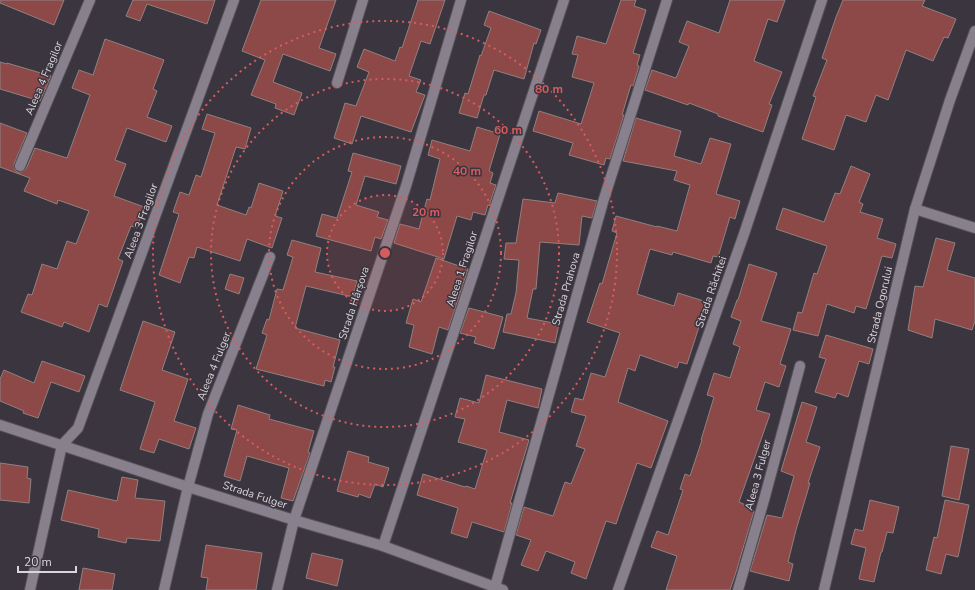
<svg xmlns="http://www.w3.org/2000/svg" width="975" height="590" viewBox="0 0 975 590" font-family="'Nunito Sans',sans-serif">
<rect width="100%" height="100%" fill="#3b353f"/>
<g fill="#8d4848" stroke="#908180">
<path d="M0,0H64L54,25L0,3Z"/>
<path d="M133,0H215L207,24L147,4L140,21L126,16Z"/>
<path d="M261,0H336L319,48L336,54L330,71L283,54L273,82L302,93L294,115L275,108L276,104L251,95L265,60L242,51Z"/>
<path d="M418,0H445L430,44L421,41L409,76L421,80L416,92L425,95L411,132L361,116L352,144L334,138L345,103L356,106L369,72L357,67L364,49L395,61L400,47L402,48Z"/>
<path d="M621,0H636L634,6L646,10L633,53L640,55L637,65L639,66L633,86L631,85L622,115H624L610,159L606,158L604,165L569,155L573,143L533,131L539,111L581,124L594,83L572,77L578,55L572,54L577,36L606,44Z"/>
<path d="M730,0H785L777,22L768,19L754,61L782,72L769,104L772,105L763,132L718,116V114L689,103L688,105L645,90L652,70L676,78L689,46L679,42L687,21L719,33Z"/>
<path d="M843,0H925L922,6L956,19L948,38L944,37L933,61L906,50L888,100L876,95L866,122L846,115L834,150L802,139L816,97L813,96L827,60L822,58L836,17Z"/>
<path d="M489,11L541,30L536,44L534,43L524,79L494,70L486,95H484L477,118L459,113L465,93L468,94L480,55L481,56L491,28L484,25Z"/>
<path d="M105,39L164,60L153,89L157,91L147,117L172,126L166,142L127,128L115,160L126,164L114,196L144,207L137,228L131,226L118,259L123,261L107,307L99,304L89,332L64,322L62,327L21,312L28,294L32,295L42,264L57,269L67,241L76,244L89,211L58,200L57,204L24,191L30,178L0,167V123L27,133L14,164L15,170L17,172H21L26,169L35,148L67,158L90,95L72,88L79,70L93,75Z"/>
<path d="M0,62L7,64V63L51,76L40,101L0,89Z"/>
<path d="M207,114L251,128L245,149L236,147L217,205L246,215L249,207L251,208L259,183L283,191L275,216L282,218L272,248L247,239L240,261L197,247L194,258L189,257L180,283L159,275L179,214L173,212L180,192L189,195L196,175L201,177L215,133L202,129Z"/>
<path d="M636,118L681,131L674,156L701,164L710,138L731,144L716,194L740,201L735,219L730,217L718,257L713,256L711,263L673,252L672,255L650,249L637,294L674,306L678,293L707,302L687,364L679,362L677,368L640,355L635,371L628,368L618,402L668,421L651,468L637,463L616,524L606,521L586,579L571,573L575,562L546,551L538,571L521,565L531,540L516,535L524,507L553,516L565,482L571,484L585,449L576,446L586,416L571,412L575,398L583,400L591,373L605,377L620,333L587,322L600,283L602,284L617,233L612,231L616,216L657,227V226L677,231L690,185L674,180L677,171L623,161Z"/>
<path d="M477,127L500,134L489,171L493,173L490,183L496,185L489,206L488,205L485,215L473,212L471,220L457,216L444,259L394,243L400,224L419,229L427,199L430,200L440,159L428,155L432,140L470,151Z"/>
<path d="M353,153L401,166L396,184L365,176L356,205L379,212L377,217L388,220L381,239L375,237L371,251L316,236L322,214L337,218L352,172L348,171Z"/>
<path d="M851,166L870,174L859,202L863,204L860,212L883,219L877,238L896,244L892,258L882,256L866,309L856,306L854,313L827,304L818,336L793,330L798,312L802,313L814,273L817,274L827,246L776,229L783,208L824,222L835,193L840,194Z"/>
<path d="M558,193L597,201L592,218L582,216L579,245L540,242L536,289H533L527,318L559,324L555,343L503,332L507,314H511L516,293L519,260L504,259L506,243H516L523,199L555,203Z"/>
<path d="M936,238L955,243L947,270L975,278V321L972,330L935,319L932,338L908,330L915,286L923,287Z"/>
<path d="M292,240L321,248L315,272L357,281L353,297L306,286L295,328L340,340L333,367H335L331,382L325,380L324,386L256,369L267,335L262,333L267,319L269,320L277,289L283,290L293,257L287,255Z"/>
<path d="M436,258L468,269L448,330L439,327L432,354L409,347L414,325L406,323L413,299L421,302Z"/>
<path d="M749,264L777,273L761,321L791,329L780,364L786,366L779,387L765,382L756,410L770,414L739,502L750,507L749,510L754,511L736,572L730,590H666L677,556L651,547L657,531L668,535L683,490L680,489L685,474L690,476L702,440H701L714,397L707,395L714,373L730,378L740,347L733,344L741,321L731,317L737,300H738Z"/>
<path d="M230,274L244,278L239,294L225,289Z"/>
<path d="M469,308L503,317L494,349L474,343L476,337L460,333Z"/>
<path d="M143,321L175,332L162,370L188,379L174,421L196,428L189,449L159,439L154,453L140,449L155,402L120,390Z"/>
<path d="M826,335L873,349L869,364L859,361L848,397L837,393L835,398L815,392L826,359L819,357Z"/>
<path d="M42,361L85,376L79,392L51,382L38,418L23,413L24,411L0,401V379L4,370L34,383Z"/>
<path d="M486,375L542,389L538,408L507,400L499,432L529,440L510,503H512L504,532L472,522L467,538L451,533L458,508L417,495L423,474L465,487L466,486L475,489L487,450L458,442L465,419L455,417L460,398L479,403Z"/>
<path d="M802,402L817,407L806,442L820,447L808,483H810L796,530L788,562L793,564L789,581L750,571L767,515L782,518L794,476L781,471Z"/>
<path d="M238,405L270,415L269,419L314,431L308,452L310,453L293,501L281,498L289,468L247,456L240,481L224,476L237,430L231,429Z"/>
<path d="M951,446L969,449L959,500L942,496Z"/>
<path d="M348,451L369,457L368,462L389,468L383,487L375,484L370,498L359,494L358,497L337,491Z"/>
<path d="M0,463L28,467L27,478L31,479L29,503L0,500Z"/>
<path d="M122,477L138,480L135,498L165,501L160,541L127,538L126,543L98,537L99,529L61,520L68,490L117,501Z"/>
<path d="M870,500L899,507L893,533L887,532L882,552H881L874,582L859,579L866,548L851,544L855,529L863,531Z"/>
<path d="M945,500L969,505L958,557L946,554L941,574L926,570L934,537L937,538Z"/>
<path d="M206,545L262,553L256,590H206L208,578L201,577Z"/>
<path d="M312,553L343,560L337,586L306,578Z"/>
<path d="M83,568L115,574L112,590H79Z"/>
</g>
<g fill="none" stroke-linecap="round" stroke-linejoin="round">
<g stroke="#555159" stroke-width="12">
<g id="minor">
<path d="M337,83L363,0"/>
<path d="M20,166L90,0"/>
<path d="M915,209L975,228"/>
<path d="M0,425L188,487L294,520L383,546L503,590"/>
<path d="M383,546L564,0"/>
<path d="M495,587L603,202L667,0"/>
<path d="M30,590L62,445L78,428L234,0"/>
<path d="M164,590L188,487L208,414L270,257"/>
<path d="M277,590L294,520L406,186L461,0"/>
<path d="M618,590L744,234L822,0"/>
<path d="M738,590L764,500L800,366"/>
</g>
</g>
<g stroke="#555159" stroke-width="12">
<path id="tertiary" d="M824,590L915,209L950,100L975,31"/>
</g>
<use href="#minor" stroke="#88818d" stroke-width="10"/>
<use href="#tertiary" stroke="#88818d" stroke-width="10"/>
</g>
<circle cx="385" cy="253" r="58" fill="#d75c5e" fill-opacity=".12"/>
<g fill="none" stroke="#d75c5e" stroke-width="2" stroke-dasharray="2 4">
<circle cx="385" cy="253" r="58"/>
<circle cx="385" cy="253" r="116"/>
<circle cx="385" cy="253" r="174"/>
<circle cx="385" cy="253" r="232"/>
</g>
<g text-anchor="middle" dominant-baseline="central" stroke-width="3" stroke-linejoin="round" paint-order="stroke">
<g font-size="11" fill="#d9d5db" stroke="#3b353f">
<text transform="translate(44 78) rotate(-67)">Aleea 4 Fragilor</text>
<text transform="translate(141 221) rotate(-70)">Aleea 3 Fragilor</text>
<text transform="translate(462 269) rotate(-72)">Aleea 1 Fragilor</text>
<text transform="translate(566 289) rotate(-74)">Strada Prahova</text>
<text transform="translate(711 292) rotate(-71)">Strada Răchitei</text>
<text transform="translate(354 303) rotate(-72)">Strada Hârșova</text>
<text transform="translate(880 305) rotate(-77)">Strada Ogorului</text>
<text transform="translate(214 366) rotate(-68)">Aleea 4 Fulger</text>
<text transform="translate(758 475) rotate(-75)">Aleea 3 Fulger</text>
<text transform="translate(255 495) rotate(18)">Strada Fulger</text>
</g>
</g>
<circle cx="385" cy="253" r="6" fill="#d75c5e" stroke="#3b353f" stroke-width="2"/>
<g font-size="12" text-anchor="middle" font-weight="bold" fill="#d75c5e" stroke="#3b353f" stroke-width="3" stroke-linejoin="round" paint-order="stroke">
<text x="549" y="93">80 m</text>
<text x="508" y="134">60 m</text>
<text x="467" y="175">40 m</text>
<text x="426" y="216">20 m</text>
</g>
<path d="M18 566v6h58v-6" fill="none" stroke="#d9d5db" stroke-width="2"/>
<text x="24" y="566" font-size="12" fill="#d9d5db" stroke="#3b353f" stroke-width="3" paint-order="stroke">20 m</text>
</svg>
